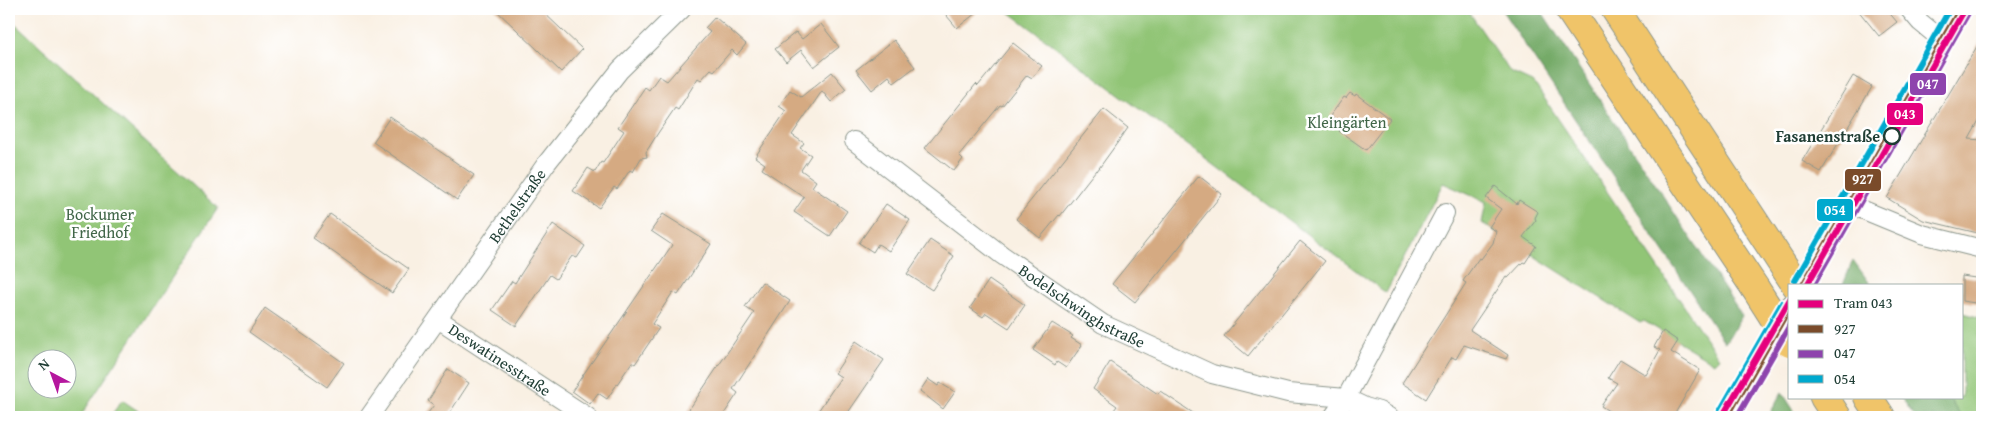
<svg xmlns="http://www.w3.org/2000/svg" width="1991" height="426" viewBox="0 0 1991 426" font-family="'Gentium Book Plus',serif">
<rect width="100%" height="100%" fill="#fff"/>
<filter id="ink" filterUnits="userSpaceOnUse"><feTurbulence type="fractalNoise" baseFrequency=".02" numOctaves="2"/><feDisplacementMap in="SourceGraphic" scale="10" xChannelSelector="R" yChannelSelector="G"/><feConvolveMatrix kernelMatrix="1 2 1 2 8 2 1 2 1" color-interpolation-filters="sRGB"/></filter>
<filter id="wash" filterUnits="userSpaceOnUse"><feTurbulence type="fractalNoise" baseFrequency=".0096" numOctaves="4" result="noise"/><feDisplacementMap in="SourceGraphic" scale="20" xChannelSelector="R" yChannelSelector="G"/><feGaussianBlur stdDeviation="1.12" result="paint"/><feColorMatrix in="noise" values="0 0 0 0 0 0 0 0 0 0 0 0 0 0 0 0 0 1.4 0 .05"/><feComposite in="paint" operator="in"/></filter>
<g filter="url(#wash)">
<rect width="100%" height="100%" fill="#f9f0e3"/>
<g fill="#91c576" stroke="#588155" fill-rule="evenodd">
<path d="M1005,9H1467L1510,72L1534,83L1719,358L1714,363L1644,321L1640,323L1482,223L1486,202L1443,183L1386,293Z"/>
<path d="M9,18L218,208L80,417H9ZM68,358V388H38V358Z"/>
<path d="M1962,313L1982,318V327L1978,335L1982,337V417H1961L1948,397H1962Z"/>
<path d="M122,400L147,417H110Z"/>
</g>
<g fill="#74aa67" stroke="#4a744e">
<path d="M1501,9H1540L1742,316L1725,343Z"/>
<path d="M1853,260L1871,285H1843Z"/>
<path d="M1782,392L1798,417H1768Z"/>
<path d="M1901,397H1948L1961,417H1915Z"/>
</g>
<g id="blocks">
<g fill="#d5aa82">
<path d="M495,9H540L582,49L561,72Z"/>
<path d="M941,9H981L957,28Z"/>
<path d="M1857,9H1886L1897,22L1879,36Z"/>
<path d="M715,17L746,44L737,55L732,50L714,71L711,69L701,80L698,78L678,110L675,108L658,133L646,152L647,157L641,158L633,172L630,170L617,189L614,187L599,208L573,191L588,168L595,172L601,162L603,163L624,131L618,127L645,87L649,90L659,76L667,81L710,32L705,28Z"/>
<path d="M821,24L839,47L814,67L801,50L786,62L775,49L796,32L802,39Z"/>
<path d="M1982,38V116L1969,139L1982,140V234L1923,220L1887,198Z"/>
<path d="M894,40L915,67L894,83L889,76L872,90L856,70Z"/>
<path d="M1013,43L1042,66L1032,78L1027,75L1002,106L1000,105L959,155L963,159L954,171L925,148L976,84L978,86Z"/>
<path d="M832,72L846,89L831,102L822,91L792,135L804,143L800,148L811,155L801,170L816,181L812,187L847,211L830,236L794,212L804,197L762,169L765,164L755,157L786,111L779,106L790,90L801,97Z"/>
<path d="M1853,76L1872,87L1821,172L1802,161Z"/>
<path d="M1350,93L1355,96L1356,94L1390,119L1366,150L1339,131L1343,126L1330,116L1344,97L1346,98Z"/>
<path d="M1104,109L1128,128L1097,171L1096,170L1060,216L1059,215L1040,238L1016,219Z"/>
<path d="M390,117L474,175L457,200L373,142Z"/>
<path d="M1199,176L1222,194L1135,302L1112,284Z"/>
<path d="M1495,186L1517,204L1519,200L1538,212L1535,218L1536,220L1523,237L1536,246L1525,263L1523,262L1508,278L1506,277L1470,330L1508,355L1506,359L1464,345L1456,359L1452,357L1426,399L1402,383L1466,283L1463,281L1479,258L1481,259L1493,243L1496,231L1489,227L1501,209L1486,198Z"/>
<path d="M886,204L910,220L889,251L878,244L873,252L859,243Z"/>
<path d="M330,214L409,269L392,293L313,238Z"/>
<path d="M663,214L711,244L678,295L673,292L652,324L659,328L635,364L632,362L607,399L598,393L590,404L572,391L672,245L651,231Z"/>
<path d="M553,224L585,246L577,258L572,256L556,279L550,275L516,326L492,310L512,281L515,283Z"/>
<path d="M930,240L954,256L932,290L907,274Z"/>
<path d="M1300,241L1325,261L1248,356L1224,336Z"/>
<path d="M1962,276L1982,279V304L1962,301Z"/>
<path d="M989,280L1025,305L1009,328L986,313L983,317L970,308Z"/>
<path d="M762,282L790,301L733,389L738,393L722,417H684L754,313L745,307Z"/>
<path d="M265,308L344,363L327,387L249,332Z"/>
<path d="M1052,323L1073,336L1071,338L1082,345L1066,368L1057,362L1055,365L1033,350Z"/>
<path d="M1663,331L1678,341L1671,352L1700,370L1673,417H1618L1601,406L1617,383L1608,378L1620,359L1646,375L1660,350L1654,347Z"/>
<path d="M856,341L884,360L845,417H814L841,377L835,373Z"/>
<path d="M1110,362L1158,394L1160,391L1199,417H1124L1114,410L1117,406L1093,389Z"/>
<path d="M448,369L469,383L447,417H425L434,405L428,401Z"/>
<path d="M928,379L938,386L940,383L955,392L943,409L920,391Z"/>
</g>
</g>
</g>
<g filter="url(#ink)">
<use href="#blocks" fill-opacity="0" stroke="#8c968c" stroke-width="1"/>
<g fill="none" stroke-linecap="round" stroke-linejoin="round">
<g stroke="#8c968c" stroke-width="20">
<g id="minor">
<path d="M1909,9L1920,22L1942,40"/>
<path id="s1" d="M854,141L1002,255L1103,324L1212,374L1288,393L1346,398L1365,407L1379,411L1389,417"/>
<path d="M1849,204L1922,234L1982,249"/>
<path id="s2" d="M438,319L588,417"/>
<path id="s3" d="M369,417L546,164L620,70L682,9"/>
<path d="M1333,417L1346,398L1445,213"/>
</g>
</g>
<g stroke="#8c968c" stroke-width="25">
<g id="tertiary">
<path d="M1803,285L1960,9"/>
<path d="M1727,417L1790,307"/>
</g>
</g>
<g stroke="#8c968c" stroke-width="30">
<g id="motorway">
<path d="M1569,9L1755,288"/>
<path d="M1615,9L1796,285"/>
<path d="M1824,397L1837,417"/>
<path d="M1868,397L1881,417"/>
</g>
</g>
<use href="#minor" stroke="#fff" stroke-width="18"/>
<use href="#tertiary" stroke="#fff" stroke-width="22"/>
<use href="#motorway" stroke="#f0c469" stroke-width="28"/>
<g stroke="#8c968c" stroke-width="30" stroke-linecap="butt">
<path id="motorway-bridge" d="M1755,288L1790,343"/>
</g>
<use href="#motorway-bridge" stroke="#f0c469" stroke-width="28"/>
<g stroke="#fff" stroke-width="10">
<g id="bus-1">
<path d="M1803,285L1960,9"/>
<path d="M1727,417L1790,307"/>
</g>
</g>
<g stroke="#fff" stroke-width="10">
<g id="bus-2">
<path d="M1813,285L1968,13"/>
<path d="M1737,417L1790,325"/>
</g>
</g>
<g stroke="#fff" stroke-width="10">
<g id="bus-3">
<path d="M1795,281L1950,9"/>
<path d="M1719,413L1782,303"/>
</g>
</g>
<use href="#bus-1" stroke="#7a4b2a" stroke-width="6"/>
<use href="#bus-2" stroke="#8e44ad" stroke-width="6"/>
<use href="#bus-3" stroke="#00a9ce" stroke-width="6"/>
<g stroke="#fff" stroke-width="10">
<g id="tram-1">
<path d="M1807,285L1965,9"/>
<path d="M1722,417L1790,299"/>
</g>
</g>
<use href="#tram-1" stroke="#e5007d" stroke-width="6"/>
</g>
</g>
<circle fill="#fff" stroke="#1f3d34" stroke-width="2.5" cx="1892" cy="136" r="8"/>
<g text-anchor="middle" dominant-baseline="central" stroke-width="5" stroke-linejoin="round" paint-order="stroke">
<g font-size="16" fill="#416648" stroke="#fff">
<text x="1347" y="122">Kleingärten</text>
<text x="100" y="214">Bockumer<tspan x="100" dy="18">Friedhof</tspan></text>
</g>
<g font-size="16" font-weight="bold" fill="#1f3d34" stroke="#fff" text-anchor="end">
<text x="1880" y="136">Fasanenstraße</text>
</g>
<g font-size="16" fill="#1f3d34" stroke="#fff">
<text stroke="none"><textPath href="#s3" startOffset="258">Bethelstraße</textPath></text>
<text stroke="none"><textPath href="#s1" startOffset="282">Bodelschwinghstraße</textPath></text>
<text stroke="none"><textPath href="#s2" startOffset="74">Deswatinesstraße</textPath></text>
</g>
</g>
<g stroke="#fff" stroke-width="2">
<rect x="1909" y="72" width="38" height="24" rx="5" fill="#8e44ad"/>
<rect x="1886" y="102" width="38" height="24" rx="5" fill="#e5007d"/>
<rect x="1844" y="168" width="38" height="24" rx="5" fill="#7a4b2a"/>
<rect x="1816" y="198" width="38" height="24" rx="5" fill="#00a9ce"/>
</g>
<g font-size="14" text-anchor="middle" font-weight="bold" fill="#fff">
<text x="1928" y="89">047</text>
<text x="1905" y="119">043</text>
<text x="1863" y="184">927</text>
<text x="1835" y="215">054</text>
</g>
<rect width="1991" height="426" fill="none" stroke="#fff" stroke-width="30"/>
<rect x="1788" y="284" width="175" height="115" fill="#ffffff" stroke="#a5b1ae"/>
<rect x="1798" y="300" width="25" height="8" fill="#e5007d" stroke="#a5b1ae"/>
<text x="1834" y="308" font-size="15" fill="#1f3d34">Tram 043</text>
<rect x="1798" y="325" width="25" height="8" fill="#7a4b2a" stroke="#a5b1ae"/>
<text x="1834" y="334" font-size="15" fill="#1f3d34">927</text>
<rect x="1798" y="350" width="25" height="8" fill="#8e44ad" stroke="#a5b1ae"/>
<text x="1834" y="358" font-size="15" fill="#1f3d34">047</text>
<rect x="1798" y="375" width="25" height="8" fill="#00a9ce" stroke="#a5b1ae"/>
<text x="1834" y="384" font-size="15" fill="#1f3d34">054</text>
<g transform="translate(52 374) rotate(319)"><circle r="24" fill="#ffffff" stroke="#a5b1ae"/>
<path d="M0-4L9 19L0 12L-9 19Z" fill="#b5179e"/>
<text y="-8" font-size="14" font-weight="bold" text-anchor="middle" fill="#1f3d34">N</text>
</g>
</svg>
